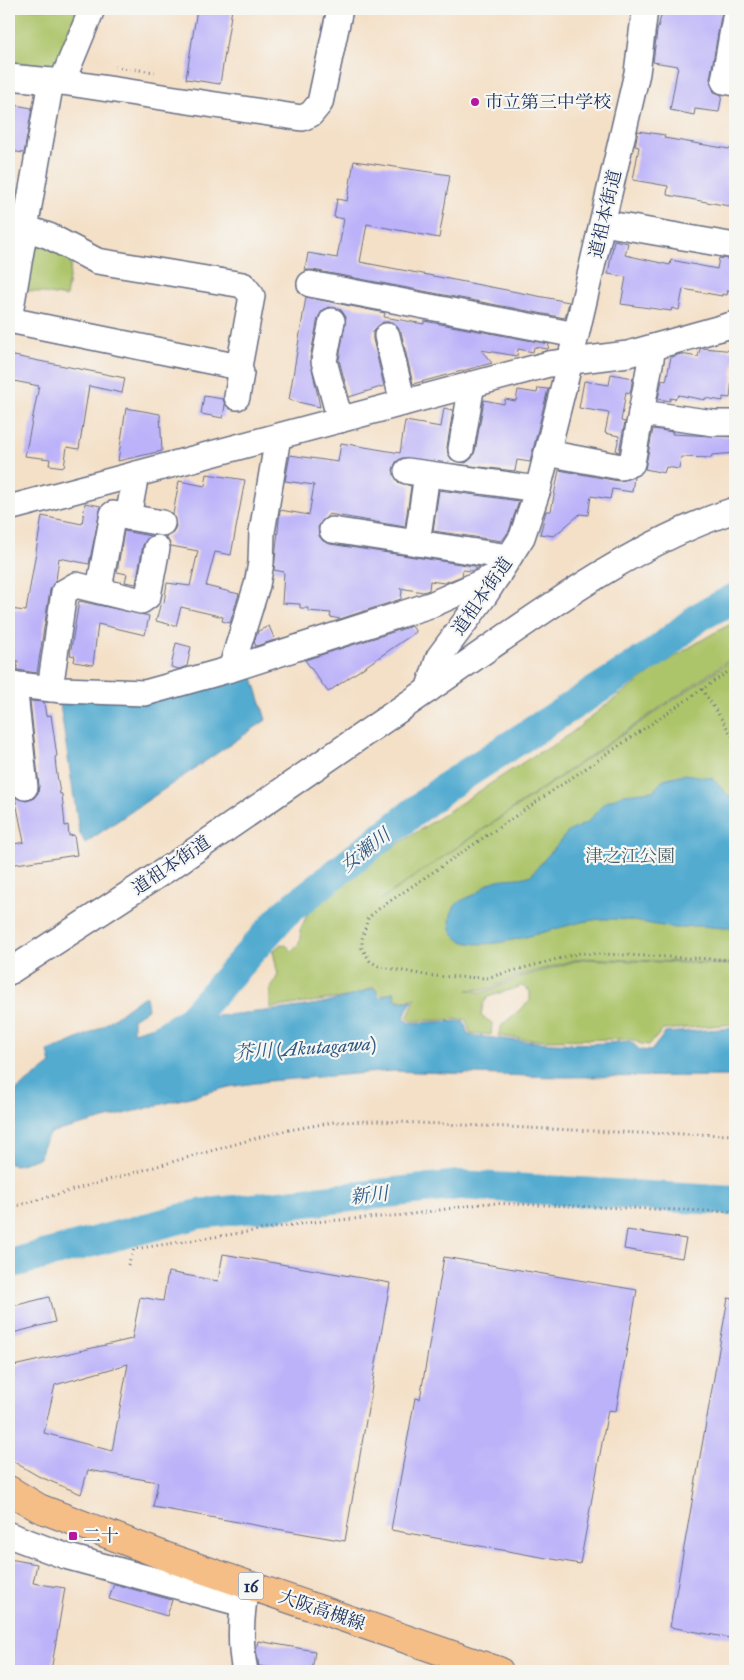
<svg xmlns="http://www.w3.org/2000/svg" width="744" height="1680" viewBox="0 0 744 1680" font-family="'IM FELL Great Primer','Noto Serif JP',serif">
<rect width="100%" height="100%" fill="#f6f6f2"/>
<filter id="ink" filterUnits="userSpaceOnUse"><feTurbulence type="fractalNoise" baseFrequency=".02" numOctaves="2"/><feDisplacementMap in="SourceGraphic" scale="10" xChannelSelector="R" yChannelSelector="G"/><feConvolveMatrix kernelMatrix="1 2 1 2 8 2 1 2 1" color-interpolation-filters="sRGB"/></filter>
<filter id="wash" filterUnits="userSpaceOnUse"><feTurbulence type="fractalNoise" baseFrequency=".0096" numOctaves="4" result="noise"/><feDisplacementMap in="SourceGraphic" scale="20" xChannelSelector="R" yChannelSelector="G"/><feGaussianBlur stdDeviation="1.12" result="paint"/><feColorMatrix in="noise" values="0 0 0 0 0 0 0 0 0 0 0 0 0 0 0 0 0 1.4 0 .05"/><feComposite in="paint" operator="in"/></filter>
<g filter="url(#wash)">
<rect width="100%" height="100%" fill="#f4e0c7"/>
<g fill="#adc56a" stroke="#647a64">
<path d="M9,9H83L61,65L25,64L9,62Z"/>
<path d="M40,244L72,259L66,297L26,290L33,250Z"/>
<path d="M735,622V656L380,900L735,658V964L582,958L515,977L489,989L467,990L481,992L489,991L515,979L582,959L735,965V1024L663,1030L649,1045L641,1044L630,1039L532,1040L498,1036L502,1025L530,1001V991L522,986L488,997L483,1004L481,1016L492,1023L491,1035L470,1033L466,1019L412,1021L407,1018L416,998L404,1001L396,999L394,991L381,996L374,987L352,996L270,1008V990L278,975L273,951L281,944L286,945L291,951L298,945L301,939L300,930L309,911L354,873L536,754C566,742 587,718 613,700C652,672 692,643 735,622Z"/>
</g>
<g fill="#53abd0" stroke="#376d97">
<path d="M251,671L266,720L85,843L79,831L59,698Z"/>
<path d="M684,774L712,778L735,802V928C722,929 710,926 697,926C690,925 682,929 675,928C651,925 628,918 603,919C564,921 497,954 462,941C448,936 447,915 456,905C461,899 469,898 475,894C481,891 485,885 490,883C502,876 518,881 531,875L568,832L588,822L604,803L624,794L653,791L664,779Z"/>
<path d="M374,988L380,998L394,992L395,1000L404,1002L414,1000L407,1009L404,1019L411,1023L464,1021L468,1035C523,1042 576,1047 630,1041L640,1050L651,1051L665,1033L735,1028V1076L555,1077L392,1071L269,1081L229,1087L50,1133L42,1147L40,1158L17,1165L9,1164V1096L51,1064L48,1051C66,1044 84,1037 101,1027C117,1017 129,1004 146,996L148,1009L133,1019V1032C210,1007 298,1019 374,988Z"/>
</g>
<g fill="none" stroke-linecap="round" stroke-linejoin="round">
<g stroke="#53abd0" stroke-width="30">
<path d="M154,1043L189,1021L284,914L447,786L656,652L699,617L735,598"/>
<path d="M9,1264L199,1214L459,1185L735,1201"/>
</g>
</g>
<g id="blocks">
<g fill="#bcb2f9" fill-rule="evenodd">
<path d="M197,9H232L220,84L186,79Z"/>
<path d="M663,9H724L721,16L710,79L714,92L722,95L719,112L695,109L694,115L670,110L678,66L653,62L657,31Z"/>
<path d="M9,104L32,108L24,153L9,151Z"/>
<path d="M638,131L665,135L664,138L735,150V207L667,195L668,186L633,180L639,147L635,146Z"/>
<path d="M354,161L450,175L439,238L367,224L360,262L569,302L565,318L313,270H305L308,253L337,258L344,219L334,217L337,199L347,201Z"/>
<path d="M614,240L628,243L625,255L670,265L671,260L717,269L719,258L735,260V292L728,290L727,295L722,294V296L683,289L679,310L672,308L671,311L621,304L626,277L608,274Z"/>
<path d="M306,297L385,313L384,317L424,324V321L549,344L548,349L534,347L533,352L518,349L517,356L481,350L492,363L413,384L401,332L392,322H383L373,331V339L384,386L349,397L339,360L346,317L341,310L328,307L322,311L318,318L310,358L320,407L289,400Z"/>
<path d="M703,348L735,351L730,398L723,397V401L705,398V400L679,395L675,399L670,398V401L658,399L662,380L666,381L671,357L681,354L698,357L700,349Z"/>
<path d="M9,355L125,378L122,393L89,386L79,449L67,447L64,467L49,465L50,459L25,456L39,386L9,380Z"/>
<path d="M611,374L633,378L630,393L626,392L621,421L625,422L619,452L616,451L619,436L605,433L609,413L579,408L584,381L609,385Z"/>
<path d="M538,388L548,389L530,462L517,460L515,471L402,458L396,462L393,470L398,482L411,486L405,527L329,514L318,527L319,536L323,541L330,544L480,567L471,571L463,570L462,576L444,583L430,581L429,590L423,592L400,588L402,591L401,599L340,619L330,617L331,613L308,611V608H300V604L282,603L284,572L274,570L280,510L309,515L314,485L285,481L290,455L338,462L341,443L400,453L405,421L441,427L444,408L453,410L447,447L448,454L452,460L466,463L472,458L475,451L484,400L504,404L505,399L516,401L518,390L537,393Z"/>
<path d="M204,396L223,399L225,405L223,418L201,414Z"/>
<path d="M126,408L160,414L162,451L118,461Z"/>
<path d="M653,429L673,432L672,434L735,437V453L712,455L711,458L681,457L679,469L666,467L664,473L645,469Z"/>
<path d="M559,470L618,481L634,477L632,492L612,489L610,499L591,496L588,515L580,514L554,536L540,534L546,511H551Z"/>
<path d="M207,474L245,480L231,555L215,552L206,586L239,594L230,623L222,621L223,617L215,615L181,607L176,626L156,621L161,602L164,603L167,583L190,586L198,551L171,546L166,537L173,533L176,526L173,514L179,481L205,486Z"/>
<path d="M439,490L519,501L509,531L502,541L433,531Z"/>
<path d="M85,503L101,506L89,564L59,558L56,580L50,590L37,673L17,670L18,661L9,659V609L26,611L42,516L82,524Z"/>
<path d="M124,531L150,536L143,545L136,584L125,582L127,574L117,572Z"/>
<path d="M79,601L149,616L145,635L98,624L93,665L74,662L75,656L70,655Z"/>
<path d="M269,626L275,640L256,646L254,642L258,631Z"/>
<path d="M412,626L416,632L328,692L305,660Z"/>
<path d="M176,643L191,647L187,666L179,669L171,667Z"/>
<path d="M30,701L44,702L46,716L51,715L57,756L55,757L56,768L60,794H62L65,826L68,825L69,836L74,835L77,855L9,865V845L24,842L15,797L26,801L33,799L38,793L39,786Z"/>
<path d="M627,1230L686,1239L682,1258L624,1249Z"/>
<path d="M223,1254L390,1283L345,1541L153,1507L158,1482L88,1470L81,1494L38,1476L9,1459V1367L132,1339L140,1297L163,1301L168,1272L218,1281ZM128,1364L112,1451L44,1433L55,1385Z"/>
<path d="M444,1257L637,1290L616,1411L608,1410L580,1564L391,1530L415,1398L420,1399Z"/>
<path d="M49,1297L55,1322L9,1334V1307Z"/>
<path d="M728,1298L735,1299V1639L670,1627Z"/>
<path d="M9,1559L37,1564L33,1583L65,1588L51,1671H9Z"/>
<path d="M114,1584L172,1600L167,1616L109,1599Z"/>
<path d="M258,1641L315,1651L312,1671H290L259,1666L256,1650Z"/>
</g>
</g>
</g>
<g filter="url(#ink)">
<use href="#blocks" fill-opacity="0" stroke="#676d83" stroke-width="1"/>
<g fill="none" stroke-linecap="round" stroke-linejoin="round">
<g stroke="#676d83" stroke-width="28">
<g id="minor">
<path d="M735,18L724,81L735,83"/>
<path d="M9,77L62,82L302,118L311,114L320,103L340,9"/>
<path d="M62,82L92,9"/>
<path d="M603,223L735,246"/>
<path d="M25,228L49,236L97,261L243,285L252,296L239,367L241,373L237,397"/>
<path d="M310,284L576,335"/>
<path d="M9,319L51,81"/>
<path d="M9,320L239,367"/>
<path d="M332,321L324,361L340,420"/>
<path d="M387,336L403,403"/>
<path d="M641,413L653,348"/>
<path d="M461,449L472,384"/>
<path d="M547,453L621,467L632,463L641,413L714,423H735"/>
<path d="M407,471L538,489"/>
<path d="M9,508L549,364L628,354L735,324"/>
<path d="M128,517L162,523"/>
<path d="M332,530L509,557"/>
<path d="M417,543L427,474"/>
<path d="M101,578L113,514L128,517L136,474"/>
<path d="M231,669L257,585L261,563L262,532L278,437"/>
<path d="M9,684L62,690L145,693L231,669L433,604L498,575"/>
<path d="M14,684L25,787"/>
<path d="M50,689L64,592L76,585L141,601L148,596L157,548"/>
<path d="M428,690C525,625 624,546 735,510"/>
<path d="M9,972L181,860L428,690L439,657L485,595L522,537L538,489L570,361L637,73L645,9"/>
<path d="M9,1535L65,1556L243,1604"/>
<path d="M245,1671C239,1643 241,1615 246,1587"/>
</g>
</g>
<g stroke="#676d83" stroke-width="30">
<path id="major" d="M9,1490L39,1508L170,1558L499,1671"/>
</g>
<g stroke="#676d83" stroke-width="3" stroke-dasharray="1 4" stroke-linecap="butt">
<path d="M115,67L155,72"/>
<path d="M735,667L377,910L368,918L362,939V948L370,961L378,966L430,976L486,978L580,953L735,960"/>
<path d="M702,689L735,740"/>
<path d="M9,1208L278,1132L334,1122L376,1121L637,1133L735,1135"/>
<path d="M128,1265L134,1249L313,1222L406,1215L487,1203L735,1212"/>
</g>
<use href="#minor" stroke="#fff" stroke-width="25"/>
<use href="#major" stroke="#f6be87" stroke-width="28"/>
</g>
</g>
<g fill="#b5179e" stroke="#f6f6f2" stroke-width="2">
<circle cx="475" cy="102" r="5"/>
<rect x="68" y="1531" width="10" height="10" rx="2.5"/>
</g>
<g text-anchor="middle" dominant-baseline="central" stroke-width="4.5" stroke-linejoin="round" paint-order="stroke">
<rect fill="#f6f6f2" stroke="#5d6b8a" stroke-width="1" x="238.5" y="1572.5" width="25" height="27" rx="4"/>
<g font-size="16" font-weight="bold" fill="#1b2f5e">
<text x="251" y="1586">16</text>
</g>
<g font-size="18" fill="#1b2f5e" stroke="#f6f6f2" text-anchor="start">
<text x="485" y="102">市立第三中学校</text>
<text x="83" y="1536">二十</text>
</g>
<g font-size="18" fill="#1b2f5e" stroke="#f6f6f2">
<text transform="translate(605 214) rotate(-77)">道祖本街道</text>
<text transform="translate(482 596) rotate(-55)">道祖本街道</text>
<text transform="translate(171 865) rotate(-34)">道祖本街道</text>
<text transform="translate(322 1610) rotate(19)">大阪高槻線</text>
</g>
<g font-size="18" fill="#475c62" stroke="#f6f6f2">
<text x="630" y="856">津之江公園</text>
</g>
<g font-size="19" font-style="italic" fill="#2f5a86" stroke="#f6f6f2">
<text transform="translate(365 850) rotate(-38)">女瀬川</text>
<text transform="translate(305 1048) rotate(-4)">芥川 (Akutagawa)</text>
<text transform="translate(369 1195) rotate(-6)">新川</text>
</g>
</g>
<rect width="744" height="1680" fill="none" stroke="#f6f6f2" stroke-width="30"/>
</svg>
